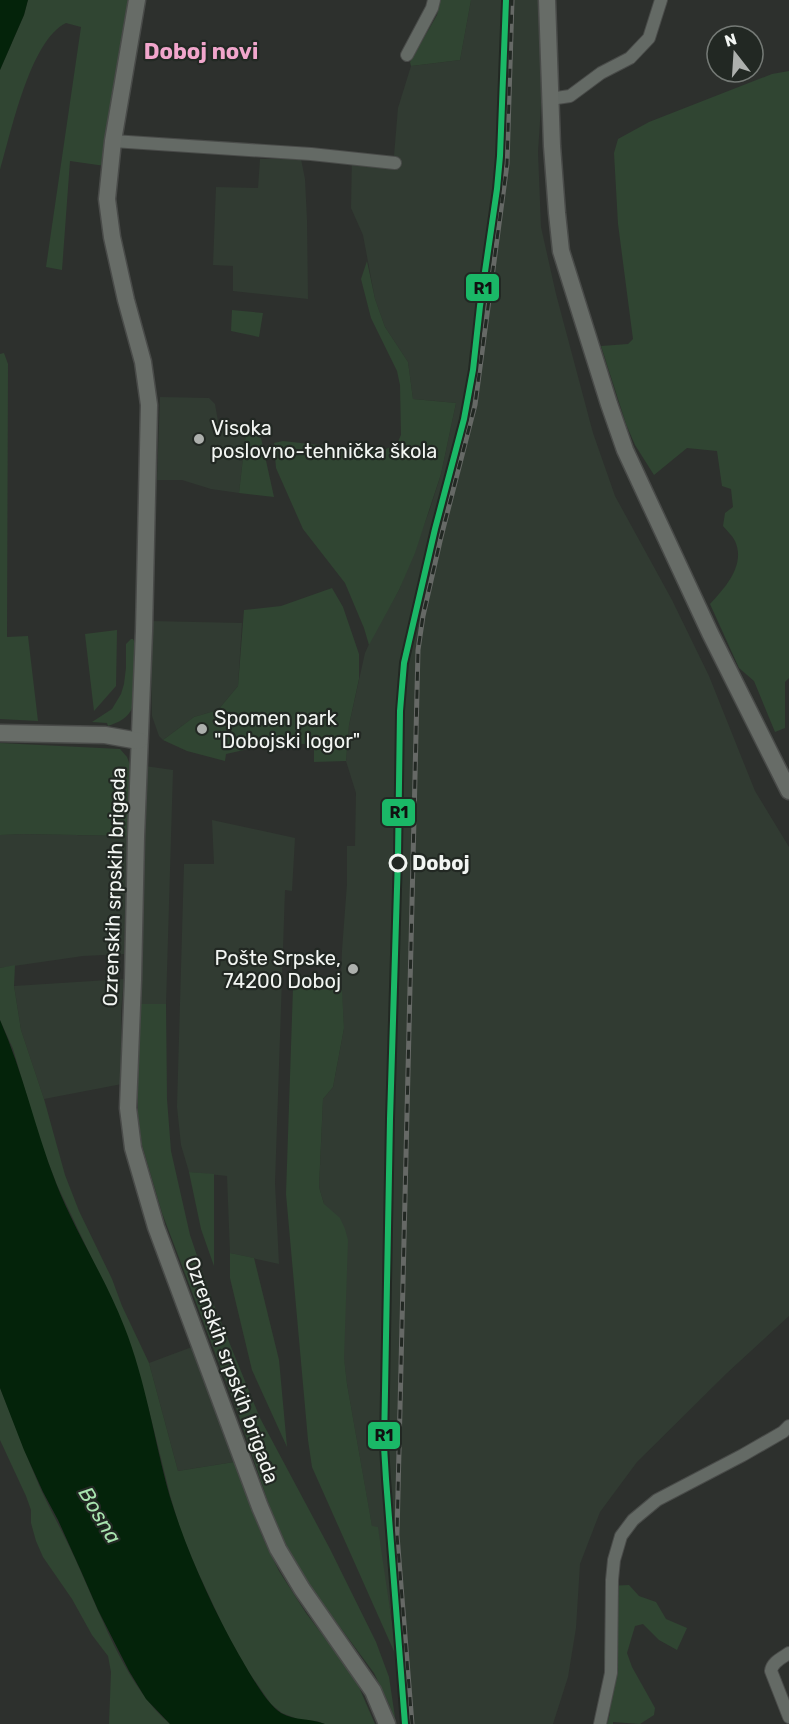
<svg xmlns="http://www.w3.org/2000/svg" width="789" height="1724" viewBox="0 0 789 1724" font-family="Rubik,sans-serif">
<rect width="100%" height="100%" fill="#2d302d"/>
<g fill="#313b32">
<path d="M471,0H539L544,61L538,152L541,227L556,294L593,433L615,496L672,600L709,676L755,791L789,847V1316L727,1373L637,1462L600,1512L580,1564L576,1628L568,1677L553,1724H406L393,1622L388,1602L377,1527H372L347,1384L324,1204L319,1187L323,1099L333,1087L344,1028L341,981L342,950L347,884V846H355L356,793L346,761L349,725L365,653L375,631L399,590L430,509L441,474L456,403L413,399L408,362L385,327L375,299L363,235L351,208L352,153L394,156L398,108L411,66L460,60Z"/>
<path d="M260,159H301L305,179L307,220L308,299L233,291V266L213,265L216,187L258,188Z"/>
<path d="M160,397L209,398L215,404L219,427L246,432L239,493L211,489L182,480H157Z"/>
<path d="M150,621L242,623L238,686L218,710L194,717L163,740L159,736L152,716Z"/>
<path d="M145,766L173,770L166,1004H137Z"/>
<path d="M212,820L295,838L292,891L285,890L275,1183L279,1264L230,1253L227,1176L189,1172L181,1145L177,1107L184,864H214Z"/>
<path d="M24,834L129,836L124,954L83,956L0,968V835Z"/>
<path d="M124,979L121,1011L122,1084L44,1099L21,1030L14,986Z"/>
<path d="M192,1347L234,1462L178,1471L149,1363Z"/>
</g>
<g fill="#304532">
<path d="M28,0H128L105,166L70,161L62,270L46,267L81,27L66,23C30,40 11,133 0,170V70L24,15Z"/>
<path d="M440,0H471L460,60L411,66L410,62L437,15Z"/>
<path d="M789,71V678L785,682V728L775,732L754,681L739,668L710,604C725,588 746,565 735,541C732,535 727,531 723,526L725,513L733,507L731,489L722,486L717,451L687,448L654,475L635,445L626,424L601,346L628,344L633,339L618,224L614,153L618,139L649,122L772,74Z"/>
<path d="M367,261L375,299L385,327L408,362L413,399L456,403L441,474L415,553L399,590L369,645L364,628L345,583L303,529L276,468L274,443L283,441L372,451L386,449L397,444L401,435L400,385L397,371L371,318L361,279Z"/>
<path d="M232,310L263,313L259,337L231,331Z"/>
<path d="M4,353L8,364L7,637L28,636L38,721L0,719V354Z"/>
<path d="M246,432L261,438L274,497L239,493Z"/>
<path d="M332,588L343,607L359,654V679L349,725L346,761L314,762V745L293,743L254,745L244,750L226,754L225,761L187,751L163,740L194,717L218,710L238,686L244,610L281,606Z"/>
<path d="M117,630L116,686L94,711L85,634Z"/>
<path d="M131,639H133L135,643L133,707C127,719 119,722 108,726L107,723L92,722L112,709L121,694L124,684L126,668V644Z"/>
<path d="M0,743L120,749L127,757L130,765L129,836L24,834L0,835Z"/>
<path d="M15,965L14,986L21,1030L44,1099L65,1175L79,1211L112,1279L122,1306L149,1363L178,1471L234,1462L262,1536L279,1571L306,1613L355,1678L375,1724H325L317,1721L300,1720L282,1713L271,1704L248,1671L225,1630L197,1570L181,1532L170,1495L148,1406L103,1282L57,1185L40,1141L13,1049L0,1020V968Z"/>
<path d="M293,988L342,990L344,1028L333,1087L323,1099L319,1187L324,1204L340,1218L345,1229L348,1240L344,1358L347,1384L372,1526L378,1527C384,1571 391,1614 397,1658L312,1467L308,1440L286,1194Z"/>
<path d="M137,1004H166L167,1099L171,1151L190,1235L212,1300L260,1418L330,1549L376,1642L389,1677L396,1724L389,1704L374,1673L294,1565L276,1526L239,1416L162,1213L142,1145L138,1116Z"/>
<path d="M189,1172L214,1174V1266L201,1229Z"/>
<path d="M230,1253L254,1258L279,1360L287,1447L252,1370L230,1278Z"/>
<path d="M0,1388C14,1422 26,1456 41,1490C54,1517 69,1544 81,1572C103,1621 129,1690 170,1724H109L111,1672L108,1656L92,1635L72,1599L43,1557L36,1541L31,1523V1510L26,1496L0,1440Z"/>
<path d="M629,1585L639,1596L656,1602L666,1619L687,1628L677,1650L659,1640L643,1624L635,1626L627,1653L632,1667L655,1708L654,1715L640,1724L613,1722V1724H607L610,1713L604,1690L607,1671L604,1657L607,1602L606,1586Z"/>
</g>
<g fill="#04230a">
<path d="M0,0H28L24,15L0,70Z"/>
<path d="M0,1020C23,1072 35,1129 56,1183C75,1232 105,1277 124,1326C146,1381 154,1440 170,1497C187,1552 211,1605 239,1655C248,1670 266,1704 281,1713C295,1721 311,1718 325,1724H170L146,1699L129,1671L98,1610L81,1571L58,1520L43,1492L24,1450L0,1388Z"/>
</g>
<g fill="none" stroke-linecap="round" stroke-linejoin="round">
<g stroke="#494b49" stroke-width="14">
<g id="street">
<path d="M407,55L432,8L434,0"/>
<path d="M550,99L570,96L601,73L630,58L649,38L661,0"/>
<path d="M113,141L311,154L395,163"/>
<path d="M789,1653C782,1658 772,1662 771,1671L789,1717"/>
<path d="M600,1724L611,1673L612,1580L614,1560L621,1536L633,1520L657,1500L743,1455L783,1432L789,1426"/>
</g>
</g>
<g stroke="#494b49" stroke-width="19">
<g id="secondary">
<path d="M137,0L113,141L107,199L112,237L126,300L143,362L149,405L144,631L136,837L133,980L128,1108L133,1148L156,1227L260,1507L278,1549L302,1589L373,1691L387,1724"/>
<path d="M547,0L552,146L557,213L561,251L609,404L625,450L710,633L789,791"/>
<path d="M0,733L105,735L139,741"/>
</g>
</g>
<use href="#street" stroke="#646a65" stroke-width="12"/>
<use href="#secondary" stroke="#676c67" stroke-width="16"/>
<g stroke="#666966" stroke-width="5">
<g id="rail">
<path d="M390,1531L384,1446L390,1119L398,856"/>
<path d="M412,1724L397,1535L418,650L423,616L441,537L475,405L507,164L512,0"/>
</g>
</g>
<use href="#rail" stroke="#222823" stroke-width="3" stroke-dasharray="9" stroke-linecap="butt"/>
<g stroke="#222823" stroke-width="10">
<path id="rail-1" d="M405,1724L386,1479L384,1446L390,1119L398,856L400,711L404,663L435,529L464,419L473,370L480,306L497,189L500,156L506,0"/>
</g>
<use href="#rail-1" stroke="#1ab867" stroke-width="6"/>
</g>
<g fill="#adb0ad" stroke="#222823" stroke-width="2">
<circle cx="199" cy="439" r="6"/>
<circle cx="202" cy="729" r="6"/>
<circle cx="353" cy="969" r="6"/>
</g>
<circle fill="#222823" stroke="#f2f5f2" stroke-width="3" cx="398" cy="863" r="8"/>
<g text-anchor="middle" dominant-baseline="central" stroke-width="4.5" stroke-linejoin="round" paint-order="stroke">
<g font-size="20" fill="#f2f5f2" stroke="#222823" text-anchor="start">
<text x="211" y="428">Visoka<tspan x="211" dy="23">poslovno-tehnička škola</tspan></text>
<text x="214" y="718">Spomen park<tspan x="214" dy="23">"Dobojski logor"</tspan></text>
<text x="341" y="958" text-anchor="end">Pošte Srpske,<tspan x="341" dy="23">74200 Doboj</tspan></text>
</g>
<g font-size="20" font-weight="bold" fill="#f2f5f2" stroke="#222823" text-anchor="start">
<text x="412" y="863">Doboj</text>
</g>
<g font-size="20" fill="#f2f5f2" stroke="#222823">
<text transform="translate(114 887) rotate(-88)">Ozrenskih srpskih brigada</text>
<text transform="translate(232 1370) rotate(70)">Ozrenskih srpskih brigada</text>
</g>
<g font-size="21" font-style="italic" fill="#a8e4af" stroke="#222823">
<text transform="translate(100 1515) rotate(59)">Bosna</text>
</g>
<g font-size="22" font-weight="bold" fill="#f1a6cc" stroke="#222823">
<text x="201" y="51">Doboj novi</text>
</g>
</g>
<g stroke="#222823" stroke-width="2">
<rect x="465" y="273" width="35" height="29" rx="6" fill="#1ab867"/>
<rect x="381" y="798" width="35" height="29" rx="6" fill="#1ab867"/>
<rect x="367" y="1421" width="34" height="29" rx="6" fill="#1ab867"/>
</g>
<g font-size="16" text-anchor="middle" font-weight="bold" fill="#111">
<text x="483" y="294">R1</text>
<text x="399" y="818">R1</text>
<text x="384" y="1441">R1</text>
</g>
<g transform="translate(735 54) rotate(343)"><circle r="28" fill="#222823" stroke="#757a76" stroke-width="1.5"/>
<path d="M0-4.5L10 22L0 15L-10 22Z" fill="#adb0ad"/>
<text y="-9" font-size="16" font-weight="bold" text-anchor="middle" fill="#f2f5f2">N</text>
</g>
</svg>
